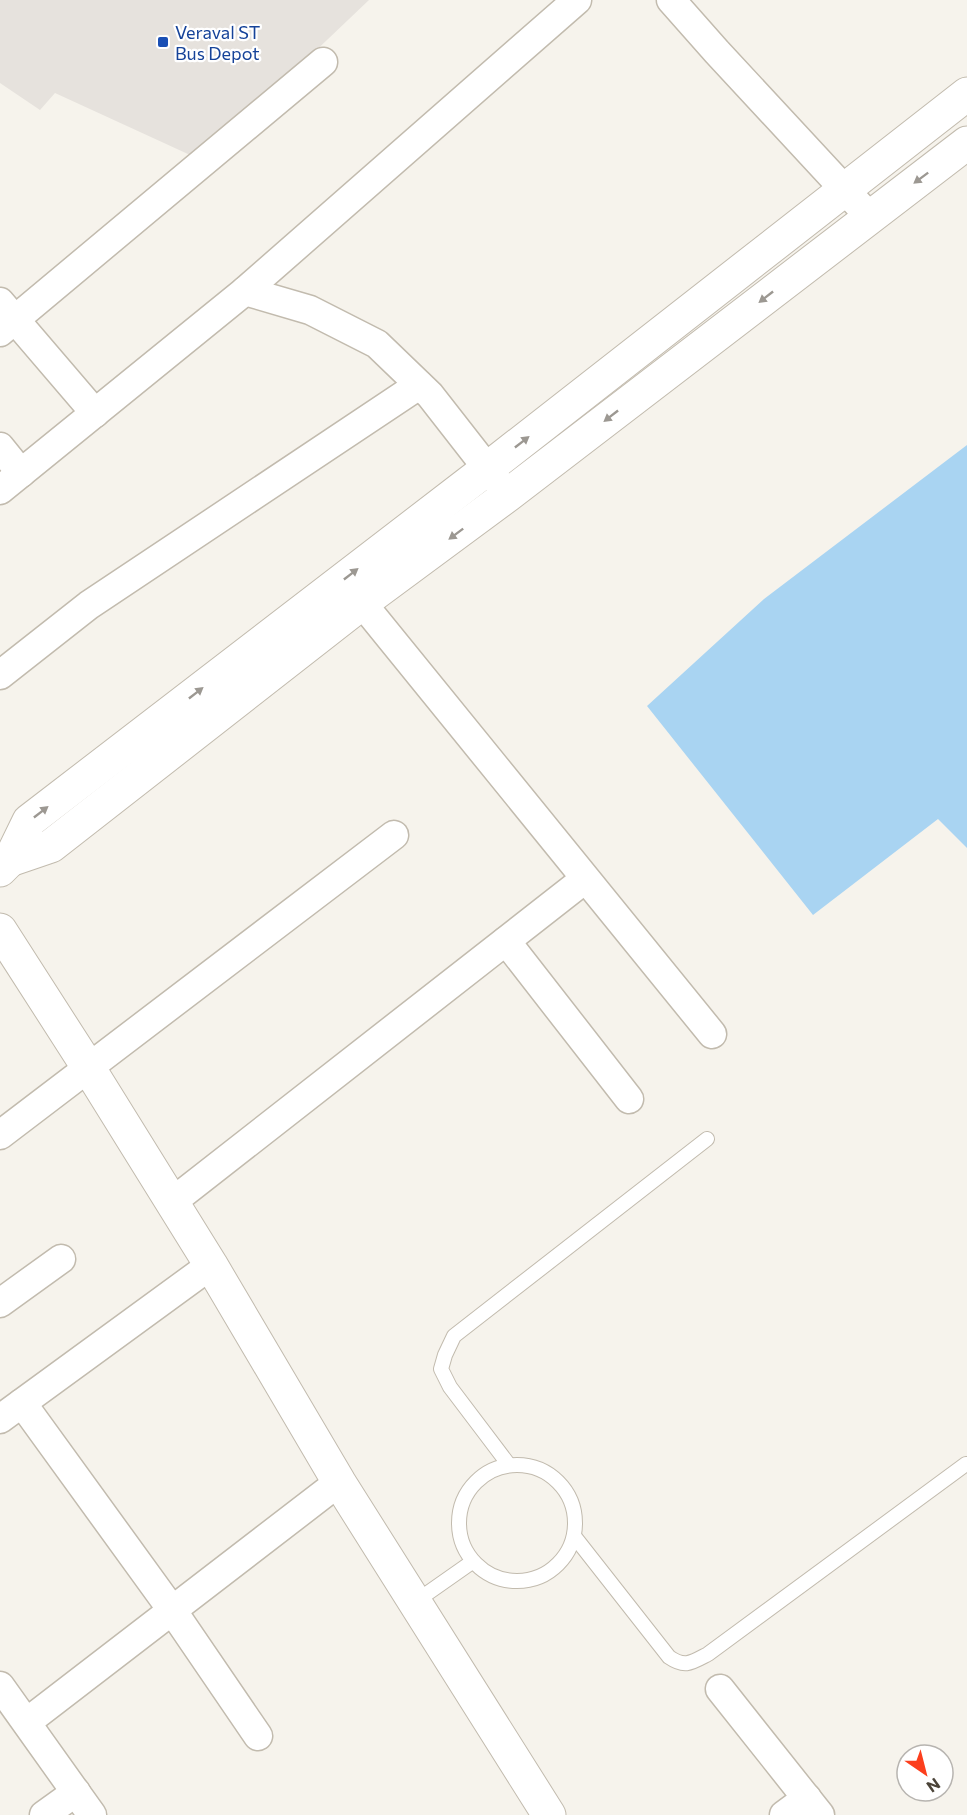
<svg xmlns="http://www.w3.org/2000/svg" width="967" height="1815" viewBox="0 0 967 1815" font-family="Commissioner,sans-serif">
<rect width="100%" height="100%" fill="#f6f3ec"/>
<path fill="#e6e2dd" d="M0,0H369L201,160L55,93L40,110L0,83Z"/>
<path fill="#a9d4f2" d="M967,445V848L938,819L813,915L647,706L764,599Z"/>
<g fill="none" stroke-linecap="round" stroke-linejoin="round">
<g stroke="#c2bbae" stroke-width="16">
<g id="service">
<circle cx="517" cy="1523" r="58"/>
<path d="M509,1465L450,1387L441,1369L445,1355L454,1336L707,1139"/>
<path d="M574,1536L669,1657C685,1668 691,1663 708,1654L966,1464"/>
<path d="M415,1602L472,1562"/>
</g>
</g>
<g stroke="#c2bbae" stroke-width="31">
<g id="minor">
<path d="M671,0L717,52L870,217"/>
<path d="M245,291L310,310L377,344L430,395L501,486"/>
<path d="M0,302L95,413"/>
<path d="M0,332L323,62"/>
<path d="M0,447L21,473"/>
<path d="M0,490L245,291L577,0"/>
<path d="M362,603L712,1034"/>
<path d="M0,675L89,605L419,385"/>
<path d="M506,941L629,1099"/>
<path d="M0,1135L394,835"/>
<path d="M172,1202L585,879"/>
<path d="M0,1303L61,1259"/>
<path d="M22,1403L172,1610L258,1736"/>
<path d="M0,1419L211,1265"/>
<path d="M0,1686L92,1815"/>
<path d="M720,1689L820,1815"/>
<path d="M27,1722L339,1482"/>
<path d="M44,1815L76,1792"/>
<path d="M784,1815L807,1798"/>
</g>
</g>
<g stroke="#c2bbae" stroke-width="35">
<g id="tertiary">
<path d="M10,860L51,846L362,603L508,495L967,143"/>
<path d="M0,870L10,860L29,821L487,469L967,94"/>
<path d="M0,930L88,1067L211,1265L339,1482L549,1815"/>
</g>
</g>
<use href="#service" stroke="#fff" stroke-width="14"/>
<use href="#minor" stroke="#fff" stroke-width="28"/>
<use href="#tertiary" stroke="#fff" stroke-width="33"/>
</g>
<defs><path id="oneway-solid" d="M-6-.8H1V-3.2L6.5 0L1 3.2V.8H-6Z" transform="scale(1.5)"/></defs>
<g fill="#9c9892">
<use href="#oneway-solid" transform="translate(921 178) rotate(143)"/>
<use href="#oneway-solid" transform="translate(766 297) rotate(142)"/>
<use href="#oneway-solid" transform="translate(611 416) rotate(142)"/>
<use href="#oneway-solid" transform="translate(522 442) rotate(-38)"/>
<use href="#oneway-solid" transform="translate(456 534) rotate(143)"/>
<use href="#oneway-solid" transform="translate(351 574) rotate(-38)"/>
<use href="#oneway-solid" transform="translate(196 693) rotate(-38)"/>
<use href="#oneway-solid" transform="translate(41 812) rotate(-38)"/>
</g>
<rect fill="#1a4fb4" stroke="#fff" stroke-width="2" x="157" y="36" width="12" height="12" rx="3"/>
<g text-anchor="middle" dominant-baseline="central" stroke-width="4.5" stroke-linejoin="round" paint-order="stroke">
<g font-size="18" fill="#164399" stroke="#fff" text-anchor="start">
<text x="175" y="32">Veraval ST<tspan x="175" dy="21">Bus Depot</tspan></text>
</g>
</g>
<g transform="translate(925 1773) rotate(145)"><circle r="28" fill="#ffffff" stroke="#b7b4b0" stroke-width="1.5"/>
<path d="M0-4.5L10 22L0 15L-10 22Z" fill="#fc3f1d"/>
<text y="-9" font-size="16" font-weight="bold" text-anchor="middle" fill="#4b4439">N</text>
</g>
</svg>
